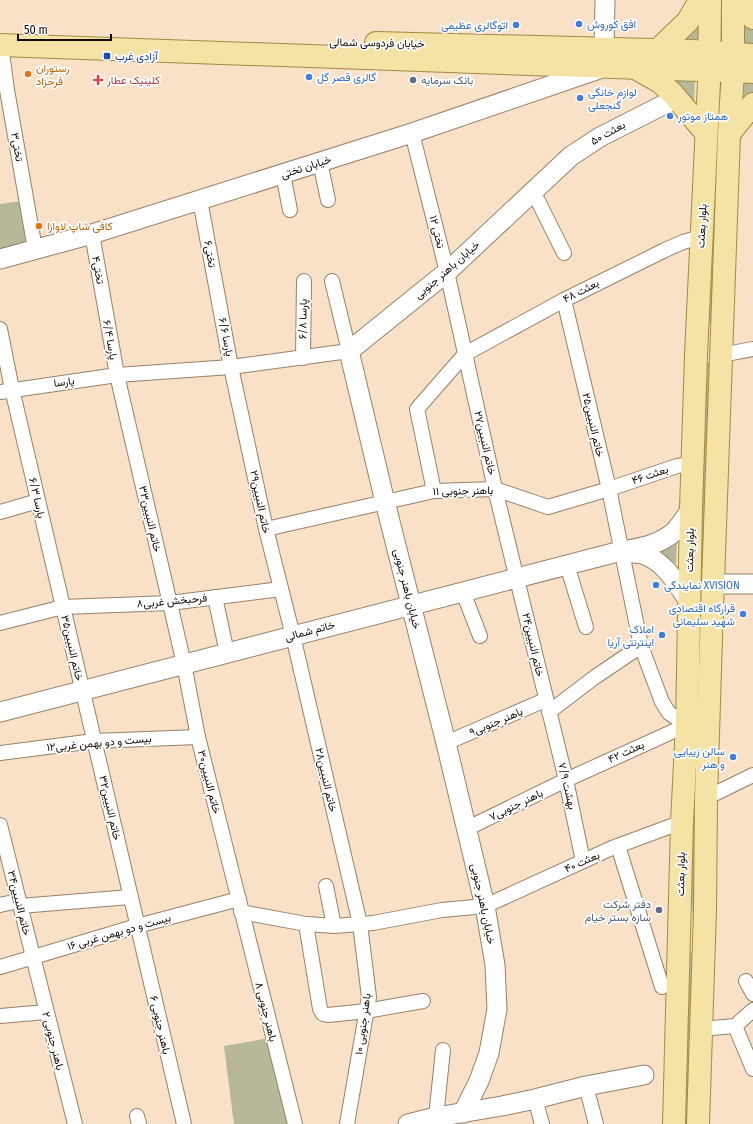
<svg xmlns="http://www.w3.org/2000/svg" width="753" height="1124" viewBox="0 0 753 1124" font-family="'Fira Sans Condensed',Vazirmatn,sans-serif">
<rect width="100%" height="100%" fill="#f8e1c6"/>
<g fill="#b6b899">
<path d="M700,8L697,46L679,41Z"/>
<path d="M742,11L753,25V48H741Z"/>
<path d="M659,75L695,76L694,114Z"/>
<path d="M744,79H753V96L743,107Z"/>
<path d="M716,85H723L713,323H709Z"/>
<path d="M21,201L27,241L0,249V204Z"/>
<path d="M706,361L710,363L694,923L693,921L690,877Z"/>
<path d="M677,541L676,564L665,555L656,552L662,551Z"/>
<path d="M688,952L692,953L691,972L695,995L690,1124H682Z"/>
<path d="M270,1038L290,1124H234L224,1046Z"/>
</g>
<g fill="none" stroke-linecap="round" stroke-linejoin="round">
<g stroke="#968269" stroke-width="16">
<g id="street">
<path d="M1,45L7,90L35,249"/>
<path d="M412,133L447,272L495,489L566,780L583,861"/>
<path d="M320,162L328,200"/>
<path d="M283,174L290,210"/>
<path d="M533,191L564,253"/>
<path d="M200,200L231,367L266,529L293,636L360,924L369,997L347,1124"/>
<path d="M92,234L117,375L184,664L198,737L295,1124"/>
<path d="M564,300L609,489L641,646L662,702L669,713L687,725"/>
<path d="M0,329L12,389L184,1124"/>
<path d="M721,355L753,349"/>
<path d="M303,358L304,281"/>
<path d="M0,392L117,375L231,367L349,351L332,281"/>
<path d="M434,491L417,409L465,354L564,300L665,250L683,242L701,237"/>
<path d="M0,512L38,501"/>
<path d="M266,529L434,491L495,489L548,507L609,489L677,466L692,464"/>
<path d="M567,565L586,627"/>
<path d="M463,592L480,636"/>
<path d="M215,597L227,653"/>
<path d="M0,623L63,607L170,603L281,589"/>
<path d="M549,712L595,677L641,646"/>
<path d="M446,743L545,700"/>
<path d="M0,753L94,741L198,737"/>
<path d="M706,798L753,775"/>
<path d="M0,825L75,1124"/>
<path d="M466,829L566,780L687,725"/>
<path d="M618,846L662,987"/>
<path d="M326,886L334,926"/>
<path d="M0,905L18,901"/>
<path d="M20,906L130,897"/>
<path d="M241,912L306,924L334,926L373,923L442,910L485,906L612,848L682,822"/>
<path d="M306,924L320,1009L323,1014L328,1015L366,1011L423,1001"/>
<path d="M0,967L137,926L239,899"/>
<path d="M746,981L753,994"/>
<path d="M0,1016L46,1012"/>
<path d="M735,1026L753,1069"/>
<path d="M735,1026L753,1010"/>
<path d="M701,1029L735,1026"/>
<path d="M586,1086L596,1124"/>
<path d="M535,1099L542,1124"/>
<path d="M137,1116L139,1124"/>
<path d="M436,1117L443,1050"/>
</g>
</g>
<g stroke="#968269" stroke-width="21">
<g id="secondary">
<path d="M604,49L605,0"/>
<path d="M0,259L92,234L412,133L599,69"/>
<path d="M626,552C631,553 637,553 642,554C665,561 677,584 690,603"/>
<path d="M713,584H753"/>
<path d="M0,712L621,551C640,548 659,545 674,532C680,526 686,516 691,509"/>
<path d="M463,1113L479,1081L489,1053L497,1009L495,965L485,906L446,743L385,502L349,351L447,272L571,156L600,137L669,102"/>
<path d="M408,1124L436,1117L502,1106L535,1099L586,1086L644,1075"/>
</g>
</g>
<g stroke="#a08b44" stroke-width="24">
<g id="primary">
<path d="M741,0L753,18"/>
<path d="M376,43L692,51L753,55"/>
<path d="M0,45L753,72"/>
<path d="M658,50L688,21L700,0"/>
<path d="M637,69L660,82L672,93L706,133"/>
<path d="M729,134L753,104"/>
<path d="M674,1124L682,822L687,725L691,509L696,355L709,82L710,0"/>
<path d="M698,1124L705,910L706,798L711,639L729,134L733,72V0"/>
</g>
</g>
<use href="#street" stroke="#fff" stroke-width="14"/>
<use href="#secondary" stroke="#fff" stroke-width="19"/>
<use href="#primary" stroke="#f4e3a4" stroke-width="22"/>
</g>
<g fill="#3f7fe0" stroke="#fff" stroke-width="1.5">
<circle cx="579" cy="24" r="4"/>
<circle cx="516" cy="25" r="4"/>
<circle cx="309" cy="77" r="4"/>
<circle cx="580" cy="98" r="4"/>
<circle cx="670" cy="116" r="4"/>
<circle cx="656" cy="585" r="4"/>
<circle cx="743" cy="614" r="4"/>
<circle cx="662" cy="635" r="4"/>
<circle cx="733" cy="757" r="4"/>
</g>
<rect fill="#1a4fb4" stroke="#fff" stroke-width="1.5" x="103" y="52" width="8" height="8" rx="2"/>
<g fill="#e8710a" stroke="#fff" stroke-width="1.5">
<circle cx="28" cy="74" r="4"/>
<circle cx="39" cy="226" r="4"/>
</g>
<path fill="#e0444e" stroke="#fff" stroke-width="1.5" d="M96 74h4v4h4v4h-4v4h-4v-4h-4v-4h4z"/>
<g fill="#5c6f8a" stroke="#fff" stroke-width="1.5">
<circle cx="413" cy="80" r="4"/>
<circle cx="659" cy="910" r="4"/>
</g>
<g text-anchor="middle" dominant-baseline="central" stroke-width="3.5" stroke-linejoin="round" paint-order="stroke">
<g font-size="11" fill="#366cbe" stroke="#fff" text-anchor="start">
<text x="587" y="24">افق کوروش</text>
<text x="508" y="25" text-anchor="end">اتوگالری عظیمی</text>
<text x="317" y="77">گالری قصر گل</text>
<text x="588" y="92">لوازم خانگی<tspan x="588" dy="13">گنجعلی</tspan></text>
<text x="678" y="116">همتاز موتور</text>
<text x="664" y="585">نمایندگی XVISION</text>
<text x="735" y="608" text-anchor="end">قرارگاه اقتصادی<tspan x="735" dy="13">شهید سلیمانی</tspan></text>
<text x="654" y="629" text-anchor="end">املاک<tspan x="654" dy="13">اینترنتی آریا</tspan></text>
<text x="725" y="751" text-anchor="end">سالن زیبایی<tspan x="725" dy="13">و هنر</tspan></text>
</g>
<g font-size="11" fill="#120b03" stroke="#fff">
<text transform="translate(377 43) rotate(1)">خیابان فردوسی شمالی</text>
<text transform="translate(608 133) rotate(-29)">بعثت ۵۰</text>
<text transform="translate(17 147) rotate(80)">تختی۳</text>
<text transform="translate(306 167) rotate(-18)">خیابان تختی</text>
<text transform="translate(702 226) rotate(-87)">بلوار بعثت</text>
<text transform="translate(437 232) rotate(76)">تختی ۱۲</text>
<text transform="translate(210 254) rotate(80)">تختی۶</text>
<text transform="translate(98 270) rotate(80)">تختی۴</text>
<text transform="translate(447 270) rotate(-41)">خیابان باهنر جنوبی</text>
<text transform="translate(581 291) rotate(-27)">بعثت ۴۸</text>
<text transform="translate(303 319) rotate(-89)">پارسا ۶/۸</text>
<text transform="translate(226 337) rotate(79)">پارسا ۶/۶</text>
<text transform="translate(110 340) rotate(80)">پارسا ۶/۴</text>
<text transform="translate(64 382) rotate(-8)">پارسا</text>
<text transform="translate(593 425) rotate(77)">خاتم النبیین۲۵</text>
<text transform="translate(485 443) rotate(77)">خاتم النبیین۲۷</text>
<text transform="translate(650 475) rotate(-19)">بعثت ۴۶</text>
<text transform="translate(463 491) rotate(-1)">باهنر جنوبی ۱۱</text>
<text transform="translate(37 498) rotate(77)">پارسا ۶/۳</text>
<text transform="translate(260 502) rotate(78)">خاتم النبیین۲۹</text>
<text transform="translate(150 519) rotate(77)">خاتم النبیین۳۳</text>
<text transform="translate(690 550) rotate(-89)">بلوار بعثت</text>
<text transform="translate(407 589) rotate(76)">خیابان باهنر جنوبی</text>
<text transform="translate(172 601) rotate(-5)">فرحبخش غربی۸</text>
<text transform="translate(310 631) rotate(-15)">خاتم شمالی</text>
<text transform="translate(533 645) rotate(77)">خاتم النبیین۲۴</text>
<text transform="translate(72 648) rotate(77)">خاتم النبیین۳۵</text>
<text transform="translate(496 722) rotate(-23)">باهنر جنوبی۹</text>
<text transform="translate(99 743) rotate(-5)">بیست و دو بهمن غربی۱۲</text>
<text transform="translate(626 752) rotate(-25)">بعثت ۴۲</text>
<text transform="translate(326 780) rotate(77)">خاتم النبیین۲۸</text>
<text transform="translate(209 782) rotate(76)">خاتم النبیین۳۰</text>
<text transform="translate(567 786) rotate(77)">بهشت ۷/۹</text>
<text transform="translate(516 805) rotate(-26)">باهنر جنوبی۷</text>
<text transform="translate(110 808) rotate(77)">خاتم النبیین۳۲</text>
<text transform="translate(582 862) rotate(-24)">بعثت ۴۰</text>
<text transform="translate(681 874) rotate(-89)">بلوار بعثت</text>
<text transform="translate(19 903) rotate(76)">خاتم النبیین۳۴</text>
<text transform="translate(483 904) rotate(78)">خیابان باهنر جنوبی</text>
<text transform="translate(119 932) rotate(-16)">بیست و دو بهمن غربی ۱۶</text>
<text transform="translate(266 1012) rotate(76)">باهنر جنوبی ۸</text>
<text transform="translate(363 1024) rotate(-82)">باهنر جنوبی ۱۰</text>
<text transform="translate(160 1025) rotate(77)">باهنر جنوبی ۶</text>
<text transform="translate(53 1041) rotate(76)">باهنر جنوبی ۲</text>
</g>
<g font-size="11" fill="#164399" stroke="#fff" text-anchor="start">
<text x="115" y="56">آزادی غرب</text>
</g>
<g font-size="11" fill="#c56008" stroke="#fff" text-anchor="start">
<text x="36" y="68">رستوران<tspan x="36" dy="13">فرحزاد</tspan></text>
<text x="47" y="226">كافى شاپ لاوازا</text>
</g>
<g font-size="11" fill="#be3a42" stroke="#fff" text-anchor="start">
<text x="107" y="80">کلینیک عطار</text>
</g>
<g font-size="11" fill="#4e5e75" stroke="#fff" text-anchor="start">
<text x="421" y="80">بانک سرمایه</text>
<text x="651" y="904" text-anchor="end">دفتر شرکت<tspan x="651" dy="13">سازه بستر خیام</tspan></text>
</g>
</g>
<path d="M18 34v6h93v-6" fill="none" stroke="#120b03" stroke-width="2"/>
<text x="24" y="34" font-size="12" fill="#120b03" stroke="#ffffff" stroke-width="3" paint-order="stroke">50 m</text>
</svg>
